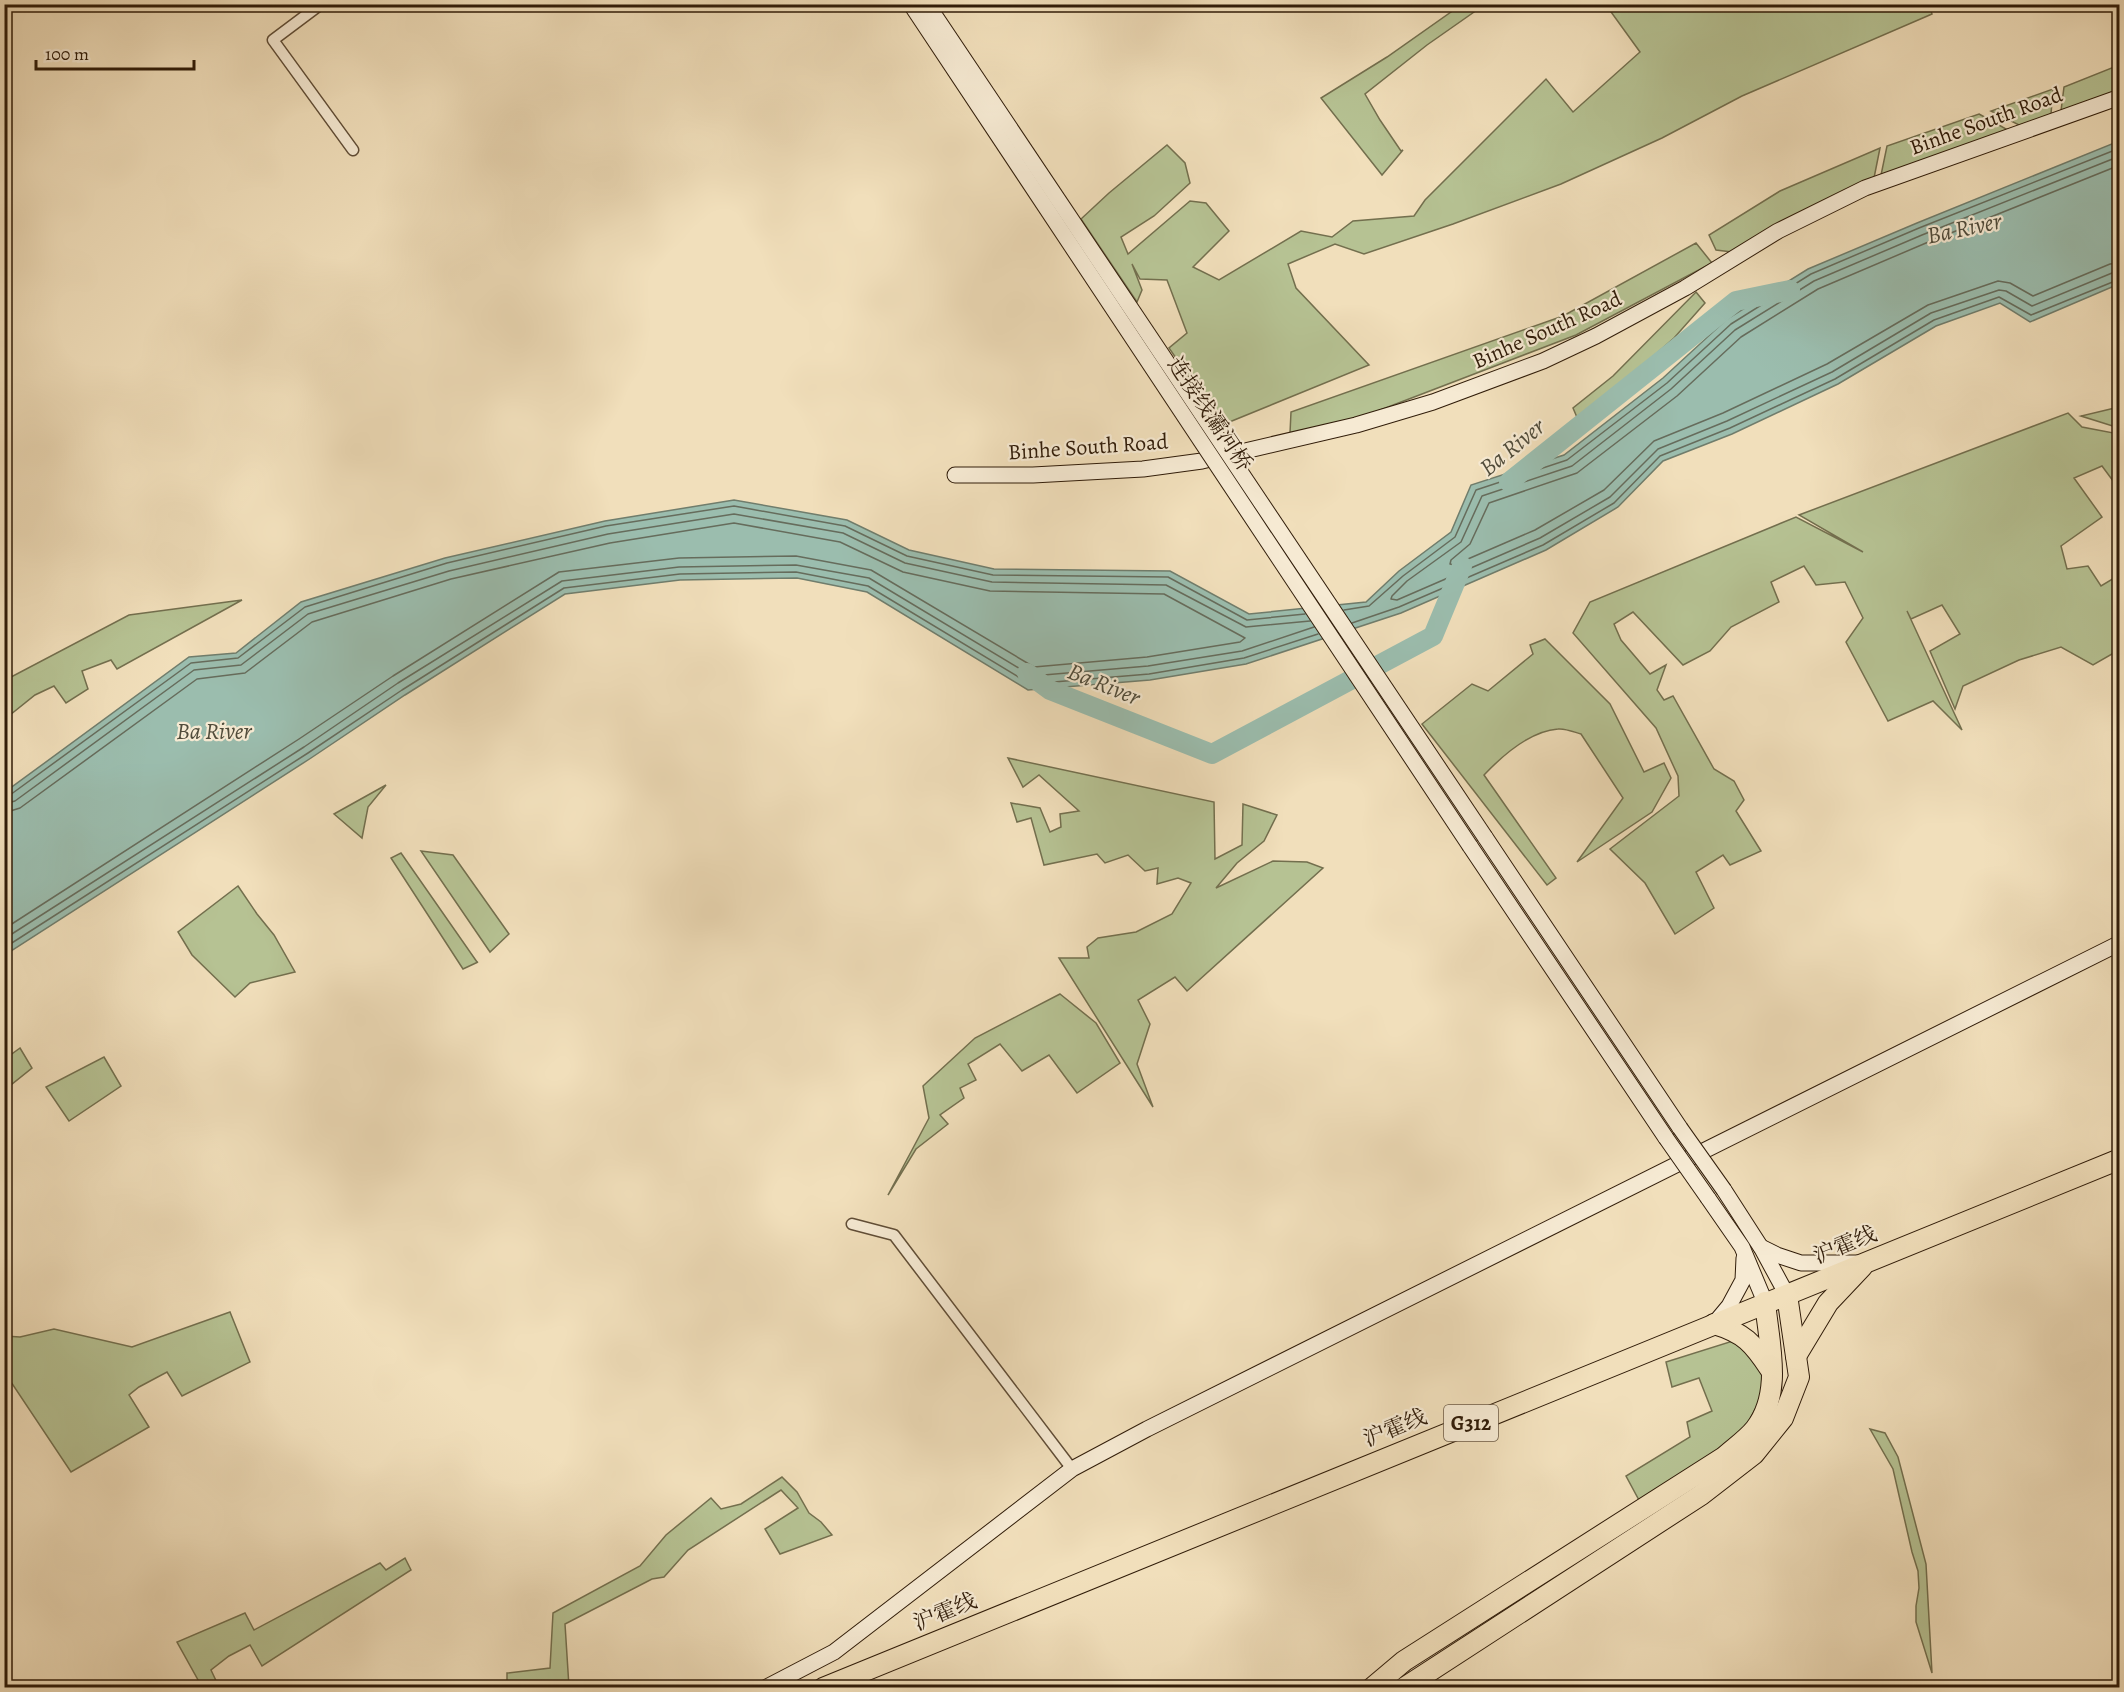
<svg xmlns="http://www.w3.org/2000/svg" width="2124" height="1692" viewBox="0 0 2124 1692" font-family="Alegreya,'Noto Serif SC',serif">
<rect width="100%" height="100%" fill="#f1dfbb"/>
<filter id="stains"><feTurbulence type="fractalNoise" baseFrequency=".00333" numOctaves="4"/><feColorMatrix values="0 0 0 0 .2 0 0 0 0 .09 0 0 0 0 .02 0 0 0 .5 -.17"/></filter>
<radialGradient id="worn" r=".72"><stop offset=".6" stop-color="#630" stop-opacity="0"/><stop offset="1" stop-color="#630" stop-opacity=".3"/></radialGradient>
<g fill="#b6c293" stroke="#736f4e" stroke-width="1.5">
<path d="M1929,4L1932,14L1742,96L1662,138L1561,184L1453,224L1364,254L1335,244L1288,264L1296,288L1369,365L1222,425L1169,348L1187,333L1167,280L1140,279L1132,264L1142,290L1137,302L1081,219L1109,193L1167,145L1185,163L1190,183L1154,216L1121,237L1128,254L1190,201L1206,203L1229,231L1193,267L1219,280L1301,231L1332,237L1353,221L1414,216L1425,200L1546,79L1573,112L1640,52L1606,5Z"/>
<path d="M1461,5H1484L1427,45L1365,94L1380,120L1401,151L1403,150L1382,175L1321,98L1387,57Z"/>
<path d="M2119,65V90L2061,111L2064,87Z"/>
<path d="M2053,89L2051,114L2021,126L1991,111Z"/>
<path d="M1979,114L2008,130L1881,175L1887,146Z"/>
<path d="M1880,148L1874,178L1732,252L1716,250L1709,235L1780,191Z"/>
<path d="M1696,243L1712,263L1576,335L1362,417L1290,433L1291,412L1563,316Z"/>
<path d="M1696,292L1705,303L1674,338L1579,422L1573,408L1613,376Z"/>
<path d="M2119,407V428L2081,416Z"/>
<path d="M2068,413L2082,427L2119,434V489L2102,466L2074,478L2102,517L2061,546L2067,569L2088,566L2101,586L2119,575V650L2093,665L2061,647L2019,660L1963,686L1955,709L1930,651L1960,634L1942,605L1911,619L1907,611L1962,730L1933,701L1888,721L1846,642L1863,618L1845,582L1816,585L1804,566L1771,582L1779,602L1731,627L1710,651L1683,665L1633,612L1614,624L1621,640L1650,674L1666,665L1657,690L1664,700L1673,696L1714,769L1734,781L1744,800L1736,811L1761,851L1730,865L1723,855L1696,872L1714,908L1675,934L1645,883L1610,849L1679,796L1678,776L1656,728L1573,633L1590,602L1796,517L1863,552L1799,515Z"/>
<path d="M242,600L117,669L111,660L82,671L88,689L66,703L54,686L35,695L5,719V691L9,689L11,677L129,615Z"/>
<path d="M1545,639L1610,704L1644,772L1664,763L1671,778L1652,812L1577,862L1623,798L1581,734C1574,732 1565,728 1558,729C1530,731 1503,755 1484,775L1556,878L1547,885L1422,724L1472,684L1488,691L1533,654L1530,645Z"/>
<path d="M1008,758L1214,802L1215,859L1242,845L1243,804L1277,815L1264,841L1237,863L1216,888L1273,861L1307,862L1323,868L1187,991L1175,977L1138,1000L1150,1024L1137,1064L1153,1107L1059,958H1089L1087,947L1098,938L1136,932L1172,914L1191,883L1178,878L1157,884L1158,868L1145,871L1128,855L1105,863L1097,854L1044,865L1031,818L1017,822L1011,803L1040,808L1050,832L1061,827L1060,814L1079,811L1039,775L1023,787Z"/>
<path d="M386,785L368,807L362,838L334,814Z"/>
<path d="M421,851L453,855L509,934L490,952Z"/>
<path d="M401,853L477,962H478L463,969L391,858Z"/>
<path d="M238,886L257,914L274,935L295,972L250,983L235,997L192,955L178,932Z"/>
<path d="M1060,994L1096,1023L1120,1063L1077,1093L1049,1055L1022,1071L1000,1044L968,1064L976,1080L960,1088L964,1098L940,1115L948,1124L916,1149L888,1195L929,1118L923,1086L975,1038Z"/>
<path d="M20,1048L32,1068L11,1085L5,1113V1059Z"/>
<path d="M104,1057L121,1086L69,1121L46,1087Z"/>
<path d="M230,1312L250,1362L182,1396L167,1372L139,1387L129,1395L149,1427L71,1472L5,1373V1336L20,1337L54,1329L132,1347Z"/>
<path d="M1739,1339L1762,1362L1767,1387L1743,1432L1640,1502L1626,1476L1690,1437L1687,1422L1712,1411L1699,1378L1672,1387L1666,1362Z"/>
<path d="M1870,1429L1885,1433L1898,1457L1926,1564L1932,1673L1916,1622V1606L1919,1588L1918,1571L1912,1552L1893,1469Z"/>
<path d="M782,1477L797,1492L809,1513L821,1522L832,1535L780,1554L765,1529L798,1508L781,1490L688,1550L664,1577L652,1579L565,1624L569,1687H507V1673L550,1668L553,1613L640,1566L666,1535L711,1498L721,1509L741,1504Z"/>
<path d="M405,1558L411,1570L262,1666L250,1645L229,1656L211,1670L219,1687H202L177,1642L245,1613L254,1630L380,1563L386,1570Z"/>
</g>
<path fill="#9bbdae" stroke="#707d6c" stroke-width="1.5" d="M2119,141V284L2030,322L2000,303L1936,326L1838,384L1732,434L1663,461L1618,507L1546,550L1401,613L1246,664L1150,680L1028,690L867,592L797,578L680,580L565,594L405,695L311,758L5,955V792L189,657L236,653L301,602L445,558L605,521L734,500L847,520L909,550L994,569L1170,571L1249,614L1366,602L1399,571L1451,532L1471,485L1564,455L1663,378L1727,319L1808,269L1917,223Z"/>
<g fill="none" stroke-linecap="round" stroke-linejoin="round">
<g stroke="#666c5c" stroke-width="1.5">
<path d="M2120,156L1922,235L1814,281L1735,330L1671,389L1572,466L1482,496L1461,542L1407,581L1392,596L1391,599L1397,600L1540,538L1610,497L1658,449L1727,421L1832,372L1931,313L1999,290L2006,291L2032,306L2112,273L2120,272"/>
<path d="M2120,165L1926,243L1818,289L1741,337L1677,396L1577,473L1489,503L1470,544L1451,560L1450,564L1454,565L1535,530L1604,490L1654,441L1723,413L1827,364L1928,305L1998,281L2010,283L2033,296L2110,264L2120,263"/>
<path d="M1344,610L1369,606L1403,576L1455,537L1476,490L1567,460L1667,383L1731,324L1811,274L1919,228L2120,148"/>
<path d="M1352,623L1399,607L1543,545L1614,503L1660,456L1730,428L1835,379L1934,320L1999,297L2031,315L2120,279"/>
<path d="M4,796L10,795L191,663L238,658L305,607L447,563L606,526L734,506L845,526L907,556L993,575L1168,577L1247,620L1305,614"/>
<path d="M4,804L15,801L194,670L241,665L308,614L449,571L608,534L734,514L843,533L905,563L992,582L1166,585L1246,627L1310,621"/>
<path d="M4,813L20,808L197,679L245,673L312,622L451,579L610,543L734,523L840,542L903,572L990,591L1164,594L1245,638L1240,642L1147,657L1034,667L871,570L796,556L679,558L559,572L393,676L299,739L4,929"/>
<path d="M4,939L304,747L398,683L562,581L679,567L796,565L869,578L1032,676L1148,666L1242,651L1314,627"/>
<path d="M4,948L308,753L402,690L564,588L680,574L796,572L868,586L1030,684L1149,674L1244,658L1318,634"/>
</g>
<g stroke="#9bbdae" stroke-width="20">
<path d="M1509,482L1736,301L1790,290"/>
<path d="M1027,673L1050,690L1212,754L1433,636L1462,566"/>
</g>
<g stroke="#604d36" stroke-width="13">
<g id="street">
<path d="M321,4L273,40L353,150"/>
<path d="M852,1224L894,1235L1072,1469"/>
</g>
</g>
<g stroke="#301c09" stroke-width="17">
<g id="secondary">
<path d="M955,475H1033L1143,469L1202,461L1356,425L1433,402L1543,361L1596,336L1685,288L1778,231L1865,188L2120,97"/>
<path d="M1485,837L1680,1128"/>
<path d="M1470,846L1666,1138"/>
<path d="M1724,1190L1762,1249L1787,1295"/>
<path d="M1708,1198L1742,1247L1765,1302"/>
<path d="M1761,1247L1777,1255L1801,1263H1857"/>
<path d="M1714,1324L1729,1306L1743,1280L1744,1258"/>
<path d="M765,1688L834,1652L1072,1469L1147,1429L2120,943"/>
</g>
</g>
<g stroke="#301c09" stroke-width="22">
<g id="highway">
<path d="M1714,1324C1744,1333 1753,1343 1770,1369"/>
<path d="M1796,1356L1828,1303L1862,1267"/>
<path d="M823,1688L2120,1159"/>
<path d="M1372,1688L1404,1661L1724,1457C1734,1448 1747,1439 1755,1429C1783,1393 1769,1344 1765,1302"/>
<path d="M1404,1688L1701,1495L1754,1454L1783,1418L1799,1377L1787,1295"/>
</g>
</g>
<use href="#street" stroke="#f6ead3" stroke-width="10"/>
<use href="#secondary" stroke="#f6ead3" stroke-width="15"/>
<use href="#highway" stroke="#f1dfbb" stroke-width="20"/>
<g stroke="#301c09" stroke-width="17" stroke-linecap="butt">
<g id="secondary-bridge">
<path d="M927,4L1485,837"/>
<path d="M912,6L1470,846"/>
<path d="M1680,1128L1724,1190"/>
<path d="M1666,1138L1708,1198"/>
</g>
</g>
<use href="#secondary-bridge" stroke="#f6ead3" stroke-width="15"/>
</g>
<g text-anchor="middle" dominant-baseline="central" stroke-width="4.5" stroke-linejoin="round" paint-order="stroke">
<rect fill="#f6ead3" stroke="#6b5a46" stroke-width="1.5" x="1444" y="1405" width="54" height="36" rx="4.5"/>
<g font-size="21" font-weight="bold" fill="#301c09">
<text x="1471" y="1423">G312</text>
</g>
<g font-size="22" fill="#301c09" stroke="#f6ead3">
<text transform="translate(1986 121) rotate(-20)">Binhe South Road</text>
<text transform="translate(1547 330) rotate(-24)">Binhe South Road</text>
<text transform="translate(1210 414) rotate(56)">连接线灞河桥</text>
<text transform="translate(1088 447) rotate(-4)">Binhe South Road</text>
<text transform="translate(1845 1245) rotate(-22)">沪霍线</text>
<text transform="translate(1395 1428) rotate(-22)">沪霍线</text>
<text transform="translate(945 1612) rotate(-22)">沪霍线</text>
</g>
<g font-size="24" font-style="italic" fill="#504c3b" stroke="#f6ead3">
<text transform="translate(1964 228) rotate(-12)">Ba River</text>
<text transform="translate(1512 447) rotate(-39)">Ba River</text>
<text transform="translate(1104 684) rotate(22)">Ba River</text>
<text x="214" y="731">Ba River</text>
</g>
</g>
<rect width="2124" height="1692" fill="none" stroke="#f1dfbb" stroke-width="24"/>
<rect x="6" y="6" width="2112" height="1680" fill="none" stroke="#301c09" stroke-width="3"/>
<rect x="12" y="12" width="2100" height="1668" fill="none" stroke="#301c09" stroke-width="1.5"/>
<path d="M36 60v9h158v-9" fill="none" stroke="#301c09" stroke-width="3"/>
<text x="45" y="60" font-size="18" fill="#301c09" stroke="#f6ead3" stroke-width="4.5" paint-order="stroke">100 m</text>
<rect width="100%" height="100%" filter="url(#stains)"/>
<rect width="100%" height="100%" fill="url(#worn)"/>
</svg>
